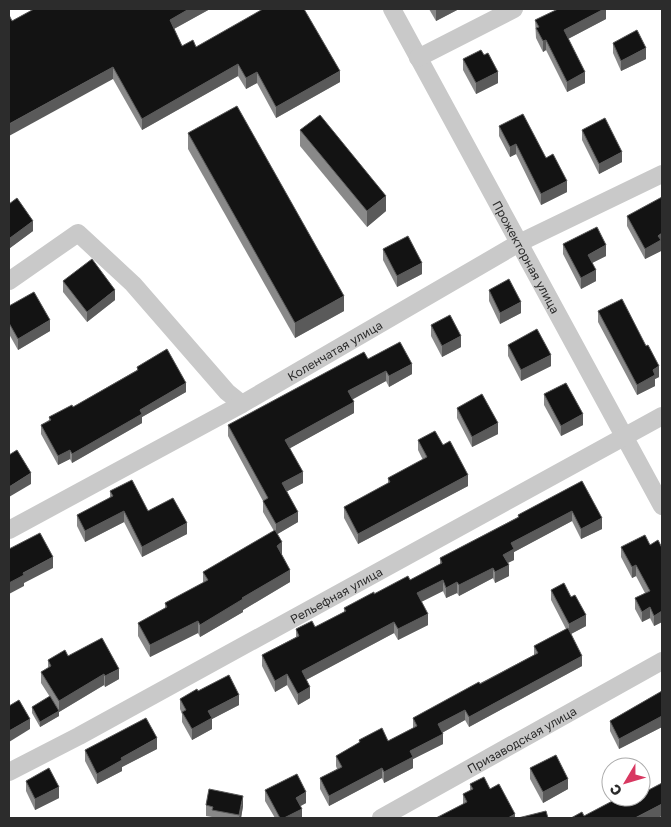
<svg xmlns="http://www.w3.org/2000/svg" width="671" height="827" viewBox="0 0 671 827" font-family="'Golos Text',sans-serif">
<rect width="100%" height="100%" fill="#fff"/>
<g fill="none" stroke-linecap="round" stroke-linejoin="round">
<g stroke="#c9c9c9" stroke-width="18">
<path id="s1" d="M392,9L662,506"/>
<path d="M418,58L514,9"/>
<path d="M9,281L78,233L133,284L227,392L242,404"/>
<path id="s2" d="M9,530L242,404L519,243L662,174"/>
<path id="s3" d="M9,772L79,736L662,416"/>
<path id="s4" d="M381,818L662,661"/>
</g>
</g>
<g fill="#898989">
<path d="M34,9H210L174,29L182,46L196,47L340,82L276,118L257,83L246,89L238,76L142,130L113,79L12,21Z"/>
<path d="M429,9H459L436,21Z"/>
<path d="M606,9V19L568,39L585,83L567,92L546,50L543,52L536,38L535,20Z"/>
<path d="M613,43L646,59L621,71L613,53Z"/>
<path d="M463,59L498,83L476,94L463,70Z"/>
<path d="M499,126L546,158L567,192L541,205L516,154L510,157L499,136Z"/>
<path d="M300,130L386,211L367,227L300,146Z"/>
<path d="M582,130L622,162L599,174L582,140Z"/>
<path d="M188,133L344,311L295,338L188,149Z"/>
<path d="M9,204L33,231L10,248L9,247Z"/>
<path d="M627,216L661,245V251L645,259L627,226Z"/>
<path d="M563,244L606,256L592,263L596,281L581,289L563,254Z"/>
<path d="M383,249L422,274L397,287L383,260Z"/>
<path d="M63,281L115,300L87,322L63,292Z"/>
<path d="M489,290L521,313L500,324L489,301Z"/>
<path d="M9,306L50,331L18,350L9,334Z"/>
<path d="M598,311L659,377L655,379V386L637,395L598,322Z"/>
<path d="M431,325L461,347L442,357L431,336Z"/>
<path d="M508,345L551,366L521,381L508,356Z"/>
<path d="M368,359L412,374L389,387L386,381L352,399L354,413L290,448L303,483L287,491L298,522L277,534L282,555L290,582L243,610V612L200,637L198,633L150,657L138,636V623L165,609V603L203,583V572L274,531L263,512V501L228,436V425Z"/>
<path d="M137,367L186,392L142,417V423L72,463L70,459L58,465L41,434V425L49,420V417L73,407L137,370Z"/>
<path d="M544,394L583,425L561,436L544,405Z"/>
<path d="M457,408L498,434L472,447L457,418Z"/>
<path d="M418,440L443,445L468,486L358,544L344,518V507L388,484V478L423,460L418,450Z"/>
<path d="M582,481L602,529L581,539L572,521L514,552V560L508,563L509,576L495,583L493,578L459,596L457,593L446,598L443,591L421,602L428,625L398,640L394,633L306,680L310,698L298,705L287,685L275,692L262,666V655L296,637V629L315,627L344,612V608L374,594L410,580L440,564V558L518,517V515Z"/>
<path d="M110,491L148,511L187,534L142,557L124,522L85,542L77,526V515L110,498Z"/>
<path d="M650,545L662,548V622L654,626L650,618L642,622L635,609V598L645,593L636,576L632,578L621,557V547Z"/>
<path d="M551,590L586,626L571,634L582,666L469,727L465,720L442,733L443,744L413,759V768L384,783L382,778L329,806L320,789V778L337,769L336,766V756L359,743V740L388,741L413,728V718L534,655V646L566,629L551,600Z"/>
<path d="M68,656L119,679L105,687L104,685L59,712V716L40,727L32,713V707L50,697L41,683V672L48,669V660Z"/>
<path d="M198,691L239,705L212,719V729L192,740L182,722V714L180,709V699Z"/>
<path d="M662,691V727L619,749L610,731V721Z"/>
<path d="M157,749L122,767V771L97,784L85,761V750Z"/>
<path d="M530,768L568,789L543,803L530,779Z"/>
<path d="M26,781L59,798L35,810L26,791Z"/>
<path d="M470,784L490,789L515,818L463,804V794L470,791Z"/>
<path d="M265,790L306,803L301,806L302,818H275L265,801Z"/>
<path d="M206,805L243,806L241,818H212V817L206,816Z"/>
</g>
<g fill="#5a5a5a">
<path d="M189,9H210L170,31V20Z"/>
<path d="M438,9H459L436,21V10Z"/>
<path d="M604,9H606V19L564,41V30Z"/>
<path d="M546,40V50L543,52V41Z"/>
<path d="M646,48V59L621,71V61Z"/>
<path d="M238,64V76L142,130V119Z"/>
<path d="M113,67V79L9,136V124Z"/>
<path d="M340,71V82L276,118V107Z"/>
<path d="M257,72V83L246,89V78Z"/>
<path d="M498,72V83L476,94V83Z"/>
<path d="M585,72V83L567,92V82Z"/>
<path d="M516,144V154L510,157V147Z"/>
<path d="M622,152V162L599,174V164Z"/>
<path d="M567,181V192L541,205V194Z"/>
<path d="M386,196V211L367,227V211Z"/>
<path d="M33,221V231L10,248V238Z"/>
<path d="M662,233V244L661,245V251L645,259V249L658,236Z"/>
<path d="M606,245V256L588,265V255Z"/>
<path d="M422,263V274L397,287V276Z"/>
<path d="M596,270V281L581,289V278Z"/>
<path d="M115,290V300L87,322V312Z"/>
<path d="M344,296V311L295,338V323Z"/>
<path d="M521,302V313L500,324V313Z"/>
<path d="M50,320V331L18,350V339Z"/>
<path d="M461,336V347L442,357V346Z"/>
<path d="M551,355V366L521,381V370Z"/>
<path d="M412,364V374L389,387V376Z"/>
<path d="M659,366V377L655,379V386L637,395V385L653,370Z"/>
<path d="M386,371V381L348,402V391Z"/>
<path d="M186,383V392L142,417V423L72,463V454L140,410Z"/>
<path d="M354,402V413L285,451V440Z"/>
<path d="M583,414V425L561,436V426Z"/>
<path d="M498,423V434L472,447V437Z"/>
<path d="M70,450V459L58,465V456Z"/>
<path d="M303,472V483L282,494V483Z"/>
<path d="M31,473V484L9,497V487Z"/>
<path d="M468,475V486L358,544V534Z"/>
<path d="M124,511V522L85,542V531Z"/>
<path d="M572,511V521L514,552V560L503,565V555L511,543Z"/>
<path d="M298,512V522L276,535V524Z"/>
<path d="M602,518V529L581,539V529Z"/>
<path d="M187,523V534L142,557V547Z"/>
<path d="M282,542V555L277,558V546Z"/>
<path d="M53,557V568L24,583V586L9,594V583L23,573Z"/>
<path d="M509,565V576L495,583V572Z"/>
<path d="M636,565V576L632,578V567Z"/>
<path d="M493,568V578L459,596V585Z"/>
<path d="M290,570V582L243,610V612L200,637V625L242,598Z"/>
<path d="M443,580V591L417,604V593Z"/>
<path d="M457,582V593L446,598V588Z"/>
<path d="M650,607V618L642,622V612Z"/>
<path d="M662,611V622L654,626V616Z"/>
<path d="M428,614V625L398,640V629Z"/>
<path d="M586,615V626L569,635V624Z"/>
<path d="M198,621V633L150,657V645Z"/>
<path d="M394,622V633L302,682V671Z"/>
<path d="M582,656V666L469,727V717Z"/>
<path d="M119,669V679L105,687V676Z"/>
<path d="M104,674V685L59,712V701Z"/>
<path d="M287,674V685L275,692V681Z"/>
<path d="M310,687V698L298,705V694Z"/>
<path d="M239,695V705L212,719V729L192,740V729L208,711Z"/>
<path d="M465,710V720L438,735V724Z"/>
<path d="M59,711V716L40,727V722Z"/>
<path d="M662,716V727L619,749V739Z"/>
<path d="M30,719V729L9,742V731Z"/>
<path d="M443,734V744L413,759V768L384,783V772L410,751Z"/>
<path d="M157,738V749L122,767V771L97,784V774L121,758Z"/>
<path d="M382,768V778L329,806V796Z"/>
<path d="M568,779V789L543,803V792Z"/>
<path d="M59,787V798L35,810V799Z"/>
<path d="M306,792V803L296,808V798Z"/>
<path d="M243,796V806L241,818H239Z"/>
<path d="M662,804V816L658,818H635Z"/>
<path d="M302,809V818H284Z"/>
<path d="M515,814V818H508Z"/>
</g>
<g fill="#131313" stroke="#5a5a5a">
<path d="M34,9H189L170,20L182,46L193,40L196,47L263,9H304L340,71L276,107L257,72L246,78L238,64L142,119L113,67L9,124V15L12,21Z"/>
<path d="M558,9H604L564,30L585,72L567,82L546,40L543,41L536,28L539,27L535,20Z"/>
<path d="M637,30L646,48L621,61L613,43Z"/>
<path d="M481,50L484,55L488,53L498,72L476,83L463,59Z"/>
<path d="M237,106L344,296L295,323L188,133Z"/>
<path d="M523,114L546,158L553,154L567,181L541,194L516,144L510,147L499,126Z"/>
<path d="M320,115L386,196L367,211L300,130Z"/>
<path d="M605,118L622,152L599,164L582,130Z"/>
<path d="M662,197V233L658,236L661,240L645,249L627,216Z"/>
<path d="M17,198L33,221L10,238L9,237V204Z"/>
<path d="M597,227L606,245L588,255L596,270L581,278L563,244Z"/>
<path d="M408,236L422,263L397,276L383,249Z"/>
<path d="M92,259L115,290L87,312L63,281Z"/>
<path d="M509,279L521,302L500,313L489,290Z"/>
<path d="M34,292L50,320L18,339L9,323V306Z"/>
<path d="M622,299L646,346L648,345L659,366L653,370L655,375L637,385L598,311Z"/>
<path d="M450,315L461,336L442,346L431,325Z"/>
<path d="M537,329L551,355L521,370L508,345Z"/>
<path d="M400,342L412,364L389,376L386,371L348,391L354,402L285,440L303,472L282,483L298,512L276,524L263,501L268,498L228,425L364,352L368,359Z"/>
<path d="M167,349L186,383L140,410L142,414L72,454L70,450L58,456L41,425L51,420L49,417L72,405L73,407L138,370L137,367Z"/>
<path d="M566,383L583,414L561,426L544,394Z"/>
<path d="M482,394L498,423L472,437L457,408Z"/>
<path d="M435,431L443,445L450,441L468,475L358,534L344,507L390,482L388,478L427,457L418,440Z"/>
<path d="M17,450L31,473L9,487V455Z"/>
<path d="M132,480L148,511L173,498L187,523L142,547L124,511L85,531L77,515L113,496L110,491Z"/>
<path d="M582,481L602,518L581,529L572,511L511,543L514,549L503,555L509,565L495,572L493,568L459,585L457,582L446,588L443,580L417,593L428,614L398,629L394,622L302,671L310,687L298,694L287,674L275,681L262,655L299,636L296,629L312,621L315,627L346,611L344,608L374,592V594L408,576L410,580L442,563L440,558L519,517L518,515Z"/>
<path d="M275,530L282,542L277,546L290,570L242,598L243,599L200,625L198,621L150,645L138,623L167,607L165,603L208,580L203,572Z"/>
<path d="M40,533L53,557L23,573L24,575L9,583V549Z"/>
<path d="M645,535L650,545L658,540L662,548V611L654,616L650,607L642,612L635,598L650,591L636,565L632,567L621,547Z"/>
<path d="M564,583L571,597L575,595L586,615L569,624L551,590Z"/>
<path d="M568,628L582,656L469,717L465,710L438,724L443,734L410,751L413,757L384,772L382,768L329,796L320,778L342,767L336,756L360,742L359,740L382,728L388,741L417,726L413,718L479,682L480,684L538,653L534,646Z"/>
<path d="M102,638L119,669L105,676L104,674L59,701L41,672L51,666L48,660L65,650L68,656Z"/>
<path d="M229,675L239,695L208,711L212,718L192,729L182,712L186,710L180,699L197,689L198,691Z"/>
<path d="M662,691V716L619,739L610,721Z"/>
<path d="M50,696L59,711L40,722L32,707Z"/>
<path d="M19,700L30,719L9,731V706Z"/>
<path d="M146,718L157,738L121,758L122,760L97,774L85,750Z"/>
<path d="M556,755L568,779L543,792L530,768Z"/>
<path d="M49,768L59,787L35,799L26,781Z"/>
<path d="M297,774L306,792L296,798L302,809L284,818H280L265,790Z"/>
<path d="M484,777L490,789L499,784L515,814L508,818H436L467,802L463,794L473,789L470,784Z"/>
<path d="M662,783V804L635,818H571L582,812L584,816L620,797H624L626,802L636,797H641V794Z"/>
<path d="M209,789L243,796L239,815L212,810L213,807L206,805Z"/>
<path d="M546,811L548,818H518Z"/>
</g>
<g text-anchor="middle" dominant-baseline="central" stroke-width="5" stroke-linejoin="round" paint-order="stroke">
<g font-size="12" fill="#2c2c2c" stroke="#fff">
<text stroke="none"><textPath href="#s1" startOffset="282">Прожекторная улица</textPath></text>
<text stroke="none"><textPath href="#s2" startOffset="372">Коленчатая улица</textPath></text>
<text stroke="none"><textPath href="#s3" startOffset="372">Рельефная улица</textPath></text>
<text stroke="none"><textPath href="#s4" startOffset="161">Призаводская улица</textPath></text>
</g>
</g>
<rect width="671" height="827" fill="none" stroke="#2c2c2c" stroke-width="20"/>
<g transform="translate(626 782) rotate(232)"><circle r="24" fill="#ffffff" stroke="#ababab"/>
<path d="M0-4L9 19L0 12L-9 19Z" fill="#d83861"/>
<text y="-8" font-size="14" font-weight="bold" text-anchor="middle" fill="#2c2c2c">С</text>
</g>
</svg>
